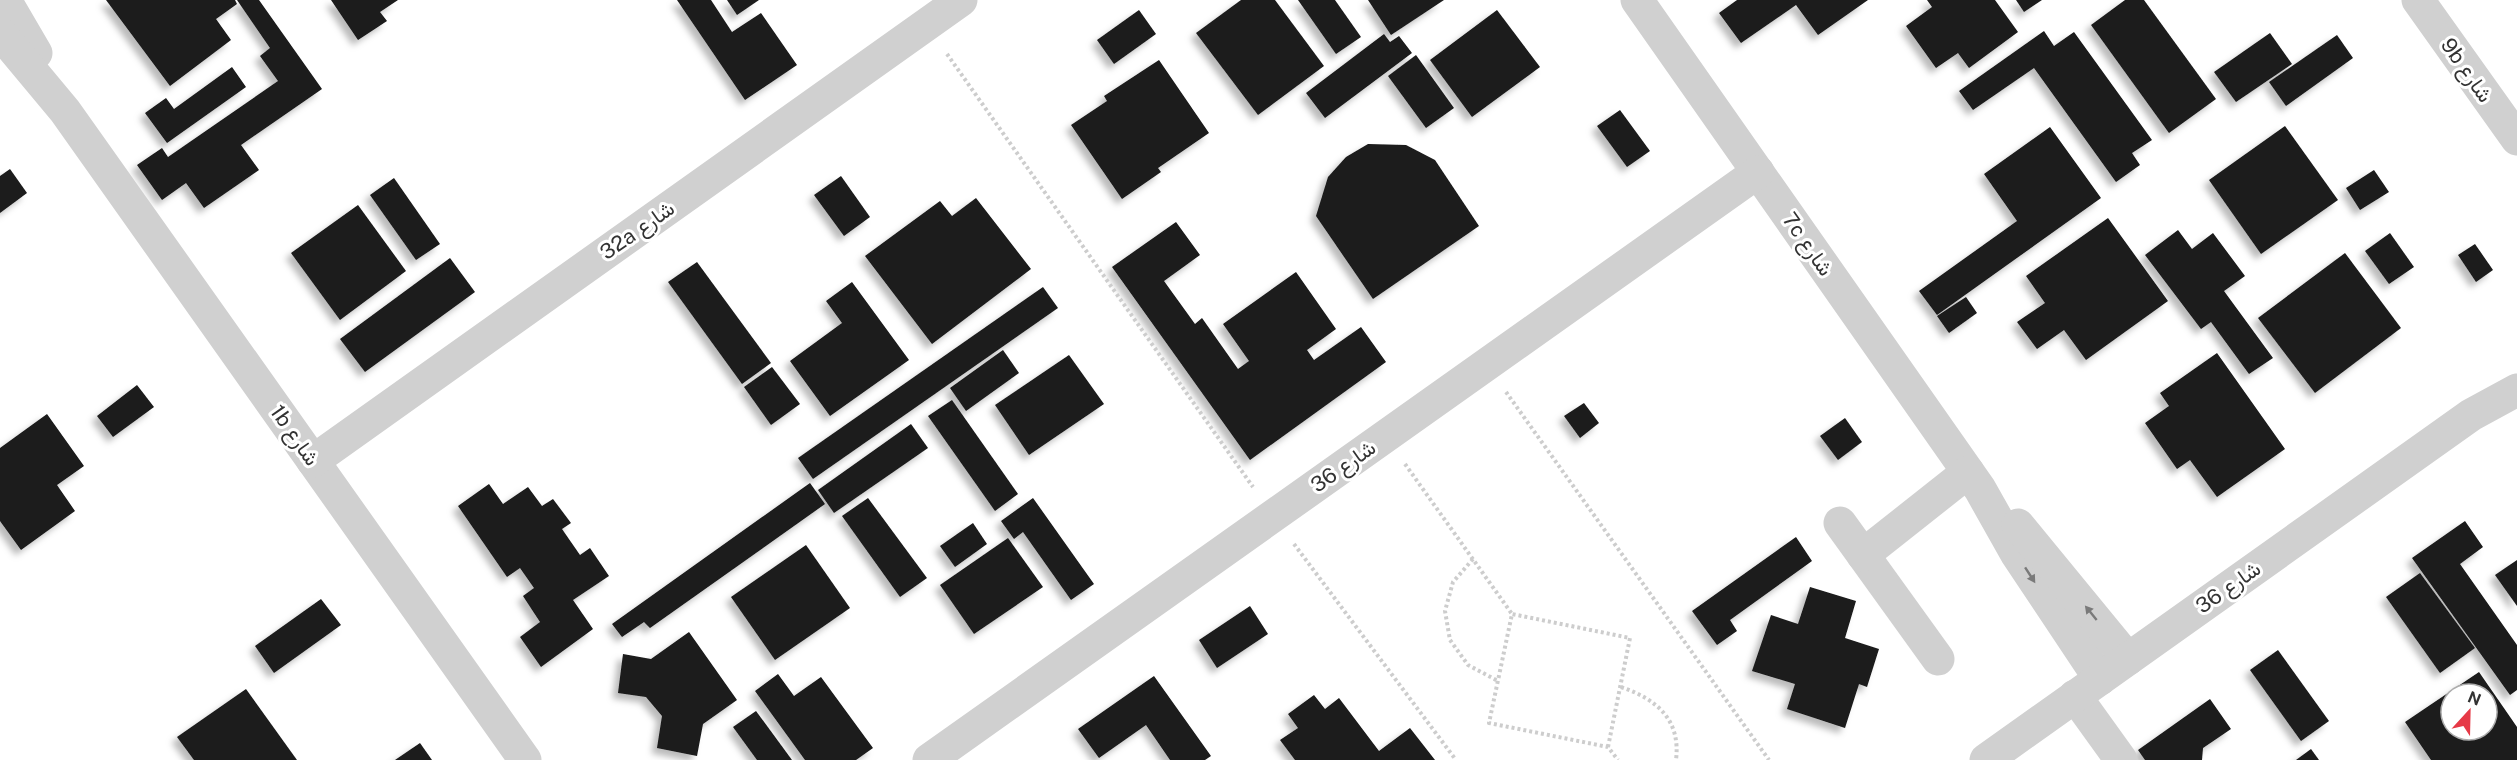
<svg xmlns="http://www.w3.org/2000/svg" width="2517" height="760" viewBox="0 0 2517 760" font-family="'Public Sans',Vazirmatn,sans-serif">
<defs>
<filter id="shadow"><feDropShadow dx="-5.5" dy="5.5" stdDeviation="3" flood-color="#0004"/></filter>
</defs>
<rect width="100%" height="100%" fill="#fff"/>
<g fill="#1a1a1a" fill-rule="evenodd" filter="url(#shadow)">
<path d="M106,0H235L237,4L216,19L231,40L170,86Z"/>
<path d="M237,0H259L322,89L241,145L259,170L204,208L186,183L162,200L137,165L162,148L168,157L278,81L260,56L270,48Z"/>
<path d="M331,0H398L380,12L387,21L358,40Z"/>
<path d="M677,0H711L732,32L761,13L797,65L745,100Z"/>
<path d="M727,0H759L737,15Z"/>
<path d="M1241,0H1275L1324,66L1258,115L1196,33Z"/>
<path d="M1298,0H1335L1361,37L1336,54Z"/>
<path d="M1368,0H1444L1391,35Z"/>
<path d="M1737,0H1868L1818,35L1796,5L1741,43L1719,13Z"/>
<path d="M1927,0H1995L2018,32L1969,68L1958,53L1936,68L1906,26L1932,7Z"/>
<path d="M2016,0H2042L2024,12Z"/>
<path d="M2125,0H2144L2216,99L2169,133L2091,25Z"/>
<path d="M1139,10L1156,34L1114,64L1097,40Z"/>
<path d="M1497,10L1540,67L1472,117L1430,60Z"/>
<path d="M2044,31L2054,46L2074,32L2152,140L2132,153L2140,165L2116,182L2034,68L1973,110L1959,91Z"/>
<path d="M2270,33L2292,64L2236,102L2214,72Z"/>
<path d="M1384,34L1390,42L1399,36L1412,53L1325,118L1306,93Z"/>
<path d="M2337,35L2353,58L2286,106L2269,82Z"/>
<path d="M1416,55L1454,108L1426,128L1388,76Z"/>
<path d="M1159,60L1209,133L1158,168L1161,172L1122,199L1071,125L1107,101L1104,96Z"/>
<path d="M232,67L246,87L167,143L145,113L166,98L174,109Z"/>
<path d="M1620,110L1650,151L1627,167L1597,126Z"/>
<path d="M2285,126L2338,200L2261,254L2209,180Z"/>
<path d="M2050,127L2101,198L1937,315L1919,291L2017,221L1984,174Z"/>
<path d="M1368,144L1406,145L1435,160L1479,226L1373,299L1316,216L1328,177L1346,157Z"/>
<path d="M10,169L27,193L0,213V176Z"/>
<path d="M2374,170L2389,192L2360,210L2346,188Z"/>
<path d="M841,176L870,217L844,236L814,195Z"/>
<path d="M394,178L440,244L416,260L370,195Z"/>
<path d="M976,198L1031,269L932,344L865,256L940,201L952,216Z"/>
<path d="M358,205L406,271L340,320L291,253Z"/>
<path d="M2108,218L2168,301L2086,360L2064,330L2037,349L2017,322L2045,303L2026,276Z"/>
<path d="M1176,222L1200,255L1164,281L1195,324L1202,318L1238,369L1249,361L1223,324L1296,272L1336,329L1307,350L1314,360L1361,327L1386,362L1250,460L1112,267Z"/>
<path d="M2178,230L2192,249L2213,233L2245,276L2224,291L2273,358L2249,374L2211,322L2201,329L2145,255Z"/>
<path d="M2390,233L2414,267L2389,284L2365,251Z"/>
<path d="M2475,244L2493,270L2476,282L2458,255Z"/>
<path d="M2345,253L2401,328L2315,393L2258,318Z"/>
<path d="M450,258L475,292L365,372L340,339Z"/>
<path d="M697,262L771,363L742,384L668,282Z"/>
<path d="M852,282L909,360L830,416L790,361L842,323L826,301Z"/>
<path d="M1043,287L1058,308L813,479L798,458Z"/>
<path d="M1966,297L1977,313L1949,333L1937,316Z"/>
<path d="M1003,350L1019,373L966,411L950,388Z"/>
<path d="M2217,353L2285,449L2217,497L2190,460L2177,469L2145,423L2169,406L2160,393Z"/>
<path d="M1069,355L1104,404L1029,455L995,405Z"/>
<path d="M772,367L800,404L771,425L744,387Z"/>
<path d="M137,385L154,407L113,437L97,416Z"/>
<path d="M952,400L1018,494L995,511L928,416Z"/>
<path d="M1584,403L1599,423L1580,438L1564,416Z"/>
<path d="M47,414L84,466L57,485L75,511L21,550L0,521V448Z"/>
<path d="M1845,418L1862,442L1838,460L1820,436Z"/>
<path d="M911,424L928,448L834,513L818,490Z"/>
<path d="M810,483L825,504L650,628L644,622L622,637L612,624Z"/>
<path d="M489,484L503,504L528,487L542,506L553,499L571,523L562,529L580,555L590,548L609,576L573,600L593,629L541,667L520,637L540,622L523,596L534,588L520,568L507,577L458,506Z"/>
<path d="M868,498L927,578L900,597L842,516Z"/>
<path d="M1033,498L1094,584L1071,600L1023,532L1014,539L1001,521Z"/>
<path d="M2465,521L2483,547L2460,564L2517,645V690L2510,695L2412,558Z"/>
<path d="M973,523L987,544L955,567L940,546Z"/>
<path d="M1796,537L1812,561L1730,620L1737,631L1717,645L1692,611Z"/>
<path d="M1008,538L1043,587L974,634L940,585Z"/>
<path d="M806,545L850,608L775,660L731,597Z"/>
<path d="M2517,560V606L2495,575Z"/>
<path d="M2420,573L2475,648L2440,673L2386,597Z"/>
<path d="M1810,587L1856,601L1845,638L1879,649L1867,687L1859,684L1845,728L1787,709L1795,684L1752,671L1771,615L1798,624Z"/>
<path d="M321,599L341,625L274,673L255,646Z"/>
<path d="M1250,606L1268,634L1217,668L1199,640Z"/>
<path d="M689,632L737,700L703,724L697,756L657,748L662,716L646,697L618,693L623,654L651,659Z"/>
<path d="M2278,650L2329,721L2301,741L2250,670Z"/>
<path d="M2479,672L2517,727V760H2431L2405,722ZM2451,694H2487V730H2451Z"/>
<path d="M778,674L794,696L821,677L873,748L856,760H805L755,691Z"/>
<path d="M1154,676L1211,756L1205,760H1170L1146,725L1099,758L1078,729Z"/>
<path d="M246,689L297,760H194L177,737Z"/>
<path d="M1314,695L1325,709L1339,698L1379,751L1410,728L1435,760H1295L1280,740L1298,728L1288,714Z"/>
<path d="M2210,699L2231,729L2203,748L2202,760H2145L2138,750Z"/>
<path d="M756,711L792,760H757L733,727Z"/>
<path d="M420,743L432,760H395Z"/>
<path d="M2311,749L2319,760H2296Z"/>
</g>
<g fill="none" stroke-linecap="round" stroke-linejoin="round">
<g stroke="#cdcdcd" stroke-width="4" stroke-dasharray="3 3" stroke-linecap="butt">
<path d="M947,54L1253,487"/>
<path d="M1506,392L1769,760"/>
<path d="M1405,464L1512,614"/>
<path d="M1294,544L1456,760"/>
<path d="M1473,559L1453,582L1445,611L1450,640L1468,665L1498,681"/>
<path d="M1621,687C1656,699 1681,719 1676,760"/>
<path d="M1608,747L1630,638L1512,614L1489,723L1608,747L1618,760"/>
</g>
<g stroke="#d0d0d0" stroke-width="33">
<path d="M5,0L36,53"/>
<path d="M1637,0L1980,489L2016,553L2100,679"/>
<path d="M2418,0L2517,139"/>
<path d="M0,33L65,111L525,760"/>
<path d="M313,461L961,0"/>
<path d="M1840,523L1938,659"/>
<path d="M2018,525L2128,659"/>
<path d="M1863,555L1968,472"/>
<path d="M2075,696L2121,760"/>
<path d="M929,760L1758,172"/>
<path d="M1986,760L2471,415L2517,390"/>
</g>
</g>
<defs><path id="oneway-solid" d="M-6-.8H1V-3.2L6.5 0L1 3.2V.8H-6Z" transform="scale(1.5)"/></defs>
<g fill="#7a7a7a">
<use href="#oneway-solid" transform="translate(2030 575) rotate(57)"/>
<use href="#oneway-solid" transform="translate(2091 613) rotate(-129)"/>
</g>
<g text-anchor="middle" dominant-baseline="central" stroke-width="6" stroke-linejoin="round" paint-order="stroke">
<g font-size="21" fill="#333" stroke="#fff">
<text transform="translate(2467 70) rotate(55)">9b شارع</text>
<text transform="translate(637 230) rotate(-35)">32a شارع</text>
<text transform="translate(1808 244) rotate(55)">7c شارع</text>
<text transform="translate(295 435) rotate(55)">1b شارع</text>
<text transform="translate(1343 466) rotate(-35)">شارع 36</text>
<text transform="translate(2228 587) rotate(-35)">شارع 36</text>
</g>
</g>
<g transform="translate(2469 712) rotate(22)"><circle r="28" fill="#ffffff" stroke="#adadad" stroke-width="1.5"/>
<path d="M0-4.5L10 22L0 15L-10 22Z" fill="#e63946"/>
<text y="-9" font-size="16" font-weight="bold" text-anchor="middle" fill="#333333">N</text>
</g>
</svg>
